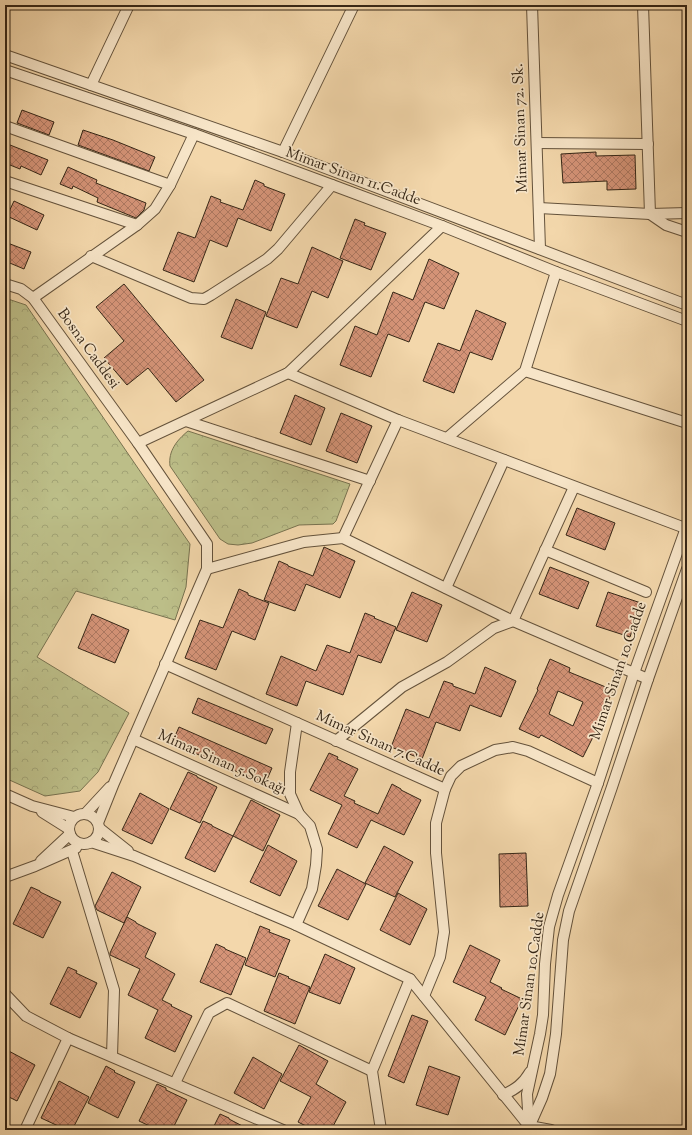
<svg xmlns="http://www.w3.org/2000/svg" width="692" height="1135" viewBox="0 0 692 1135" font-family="'Sorts Mill Goudy',serif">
<defs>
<pattern id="park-crowns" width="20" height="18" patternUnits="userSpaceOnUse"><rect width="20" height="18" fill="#bcbe88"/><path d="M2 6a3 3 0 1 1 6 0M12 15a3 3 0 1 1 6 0" fill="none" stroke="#a2a375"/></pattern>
<pattern id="building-cross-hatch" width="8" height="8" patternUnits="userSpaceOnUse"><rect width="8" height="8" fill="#d49377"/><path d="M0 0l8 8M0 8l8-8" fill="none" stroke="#ad7861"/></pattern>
</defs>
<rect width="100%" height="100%" fill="#f3d7ab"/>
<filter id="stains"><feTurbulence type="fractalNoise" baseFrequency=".005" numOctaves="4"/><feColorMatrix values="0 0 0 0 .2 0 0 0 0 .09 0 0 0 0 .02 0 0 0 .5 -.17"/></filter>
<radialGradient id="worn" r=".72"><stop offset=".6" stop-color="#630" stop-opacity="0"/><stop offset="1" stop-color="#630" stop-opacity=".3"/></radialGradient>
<g fill="url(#park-crowns)" stroke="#78724f">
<path d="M5,298L26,305L190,544L186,587L175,620L76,591L37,657L129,713L98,772L80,791L45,796L5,778Z"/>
<path d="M188,431L350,484L336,521L333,524L299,525L252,543L238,545L228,544L220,539L170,466C168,451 177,440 188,431Z"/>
</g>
<g fill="url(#building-cross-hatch)" stroke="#352616" fill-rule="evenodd">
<path d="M22,110L54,122L49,135L17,123Z"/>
<path d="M83,130L113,140L155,157L149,171L78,145Z"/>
<path d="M5,143L48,160L41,175L21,166L20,169L5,163Z"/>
<path d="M596,152V156L635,155L636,189L607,190V181L563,183L561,154Z"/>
<path d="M68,167L97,180L96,183L146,203L144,210L136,218L97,202L98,198L73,186L72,189L60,184Z"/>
<path d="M255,180L264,184V186L285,194L271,231L238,218L227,247L210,240L194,282L163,270L178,232L195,238L211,196L221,200L220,202L243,210Z"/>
<path d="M14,201L44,215L37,230L7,216Z"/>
<path d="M355,219L365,223L364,225L386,233L371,270L340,258Z"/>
<path d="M5,242L31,252L24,269L5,261Z"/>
<path d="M312,247L343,261L328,298L312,291L297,328L266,316L281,278L298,284Z"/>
<path d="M429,259L459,273L444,309L425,302L409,342L388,334L371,377L340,365L355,326L377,335L393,292L413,300Z"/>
<path d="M124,284L204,380L176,402L148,368L127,385L104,358L124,341L96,307Z"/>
<path d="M236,299L266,312L252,349L221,337Z"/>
<path d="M476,310L506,323L492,360L470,352L454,393L423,381L438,343L460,351Z"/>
<path d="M295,395L325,408L311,445L280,433Z"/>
<path d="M341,413L372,426L357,463L326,451Z"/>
<path d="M577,508L615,523L605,550L566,535Z"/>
<path d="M324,547L355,561L340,598L306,584L295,611L264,600L279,561L288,565V566L313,576Z"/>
<path d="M550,567L589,582L578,609L539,594Z"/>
<path d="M239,589L248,593V595L269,603L255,640L232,631L216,670L185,658L200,620L223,628Z"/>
<path d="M412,592L442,605L427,642L396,630Z"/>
<path d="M608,592L641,603L630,637L596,626Z"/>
<path d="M365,613L375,617L374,618L396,627L381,663L358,655L343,695L306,681L297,706L266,694L281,656L316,671L327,645L350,653Z"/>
<path d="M92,614L129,630L115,663L78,648Z"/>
<path d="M550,659L570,668L569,672L613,690L597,727H598L583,757L541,735L539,738L519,729L538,690L537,689ZM558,691L583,702L573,726L549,714Z"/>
<path d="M485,667L516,681L501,717L470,705L460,731L436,722L422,759L391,747L406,709L429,718L444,681L453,684V686L475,694Z"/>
<path d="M198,698L273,729L266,744L192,713Z"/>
<path d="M179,727L272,768L265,784L172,743Z"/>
<path d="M329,753L338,757L337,759L358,769L344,796L355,801L354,803L378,814L392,784L401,789V790L421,800L404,835L371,820L357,848L328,834L342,805L310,790Z"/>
<path d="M188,772L197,776V777L217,787L200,823L170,809Z"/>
<path d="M140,793L169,809L152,844L122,830Z"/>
<path d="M251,800L280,815L263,851L233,836Z"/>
<path d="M203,821L212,825V826L233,836L215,872L185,858Z"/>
<path d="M268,845L297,861L280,896L250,882Z"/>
<path d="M384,846L413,862L395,897L365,883Z"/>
<path d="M526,853L528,906L500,907L499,854Z"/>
<path d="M337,869L366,884L348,920L318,906Z"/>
<path d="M112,872L141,887L124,923L97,910L95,906Z"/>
<path d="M31,887L40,891V892L61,902L43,938L13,924Z"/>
<path d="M398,893L427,909L410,945L380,930Z"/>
<path d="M127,917L136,922V923L156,933L145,957L175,974L162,1000L172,1005L171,1006L192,1016L175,1052L145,1038L158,1010L128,995L140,969L110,955V953Z"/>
<path d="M260,926L270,930L269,932L290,940L275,977L245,965Z"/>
<path d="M216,944L225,948V949L246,958L231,995L200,982Z"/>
<path d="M470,945L500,960L490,982L502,988L501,989L522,999L505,1035L475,1020L486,997L453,982Z"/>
<path d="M325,954L355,968L340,1004L309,992Z"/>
<path d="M68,967L77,971L76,973L97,983L80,1018L50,1004Z"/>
<path d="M279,973L289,977L288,978L310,987L295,1024L264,1011Z"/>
<path d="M412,1015L428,1021L404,1083L388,1076Z"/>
<path d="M299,1045L328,1061L316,1084L346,1102L331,1130H314L298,1122L311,1097L280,1081Z"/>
<path d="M5,1049L35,1065L17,1101L7,1096L10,1090L5,1088Z"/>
<path d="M253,1057L282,1074L264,1109L234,1093Z"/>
<path d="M106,1066L115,1071L114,1072L135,1082L118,1118L88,1103Z"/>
<path d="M429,1066L460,1077L448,1115L416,1105Z"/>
<path d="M59,1081L89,1097L72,1130H67L41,1118Z"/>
<path d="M157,1084L166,1088V1090L187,1100L172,1130H158L139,1121Z"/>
<path d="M220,1114L229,1118V1119L250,1130H212Z"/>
</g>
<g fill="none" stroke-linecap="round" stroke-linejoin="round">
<g stroke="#64523b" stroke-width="12">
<g id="minor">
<path d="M532,5L540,249"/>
<path d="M643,5L650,214L666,225L687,232"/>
<path d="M5,55L283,152L687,305"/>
<path d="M5,70L194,134L332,185L442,226L556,272L687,321"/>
<path d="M91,85L129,5"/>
<path d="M5,126L170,185"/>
<path d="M537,143L648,144"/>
<path d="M283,152L354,5"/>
<path d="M5,181L137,225"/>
<path d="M539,208L650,214L687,213"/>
<path d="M91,256L191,298L204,299L211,295L267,259L278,249L332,185"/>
<path d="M5,284L21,289L33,298L138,443L207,544V569L114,783L98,823"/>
<path d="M33,298L137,225L155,209L170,185L194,134"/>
<path d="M525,371L687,423"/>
<path d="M288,373L398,420L685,528"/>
<path d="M186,421L370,481"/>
<path d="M447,438L525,371L556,272"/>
<path d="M138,443L288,373L442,226"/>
<path d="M343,538L398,420"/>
<path d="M545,550L646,592"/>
<path d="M207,569L304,542L343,538L513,621L648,679"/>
<path d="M446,588L504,460"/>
<path d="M165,664L445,789L451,776L461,766L495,750L513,747L528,751L598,783"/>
<path d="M133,739L299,814"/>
<path d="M336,741L402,687L447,662L494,628L513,621L574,487"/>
<path d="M5,794L32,806L74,817"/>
<path d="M42,812L69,829"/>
<path d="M85,814L110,787"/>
<circle cx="84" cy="829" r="15"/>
<path d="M99,828L128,851"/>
<path d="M91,842L134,856L296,925L410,979L529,1126V1128"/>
<path d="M72,851L114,990L112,1056"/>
<path d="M41,861L70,834"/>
<path d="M5,877L35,866L76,848"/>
<path d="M296,925L312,889L316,865L317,849L310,826L299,814L290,794V772L297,723"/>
<path d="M5,994L26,1016L68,1038L283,1130"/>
<path d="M424,996L440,957L444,932L436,853V823L445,789"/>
<path d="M175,1083L209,1013L227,1003L372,1071"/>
<path d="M503,1095C516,1089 523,1084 530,1072"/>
<path d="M530,1125L542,1098L550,1074L556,1034L563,940L569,911L612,787L648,679L687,569"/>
<path d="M529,1126L527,1094L540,1034L543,1015L545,964L549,927L558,895L598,783L634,673L687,525"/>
<path d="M529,1126L551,1130"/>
<path d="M25,1130L68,1038"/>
<path d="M381,1130L372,1071L410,979"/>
</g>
</g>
<use href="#minor" stroke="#f7e5c8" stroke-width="10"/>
</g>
<g text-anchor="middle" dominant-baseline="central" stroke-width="3.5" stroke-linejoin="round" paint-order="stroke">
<g font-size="15" fill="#352616" stroke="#f7e5c8">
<text transform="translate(521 128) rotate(-92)">Mimar Sinan 72. Sk.</text>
<text transform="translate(353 177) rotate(20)">Mimar Sinan 11.Cadde</text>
<text transform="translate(88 349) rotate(54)">Bosna Caddesi</text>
<text transform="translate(619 671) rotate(-71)">Mimar Sinan 10.Cadde</text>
<text transform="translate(380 744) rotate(24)">Mimar Sinan 7.Cadde</text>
<text transform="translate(222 763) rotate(24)">Mimar Sinan 5.Sokağı</text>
<text transform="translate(530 984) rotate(-82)">Mimar Sinan 10.Cadde</text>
</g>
</g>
<rect width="692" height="1135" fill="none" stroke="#f3d7ab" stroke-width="20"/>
<rect x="6" y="6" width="680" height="1123" fill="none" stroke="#352616" stroke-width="2"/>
<rect x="10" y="10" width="672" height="1115" fill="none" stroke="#352616"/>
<rect width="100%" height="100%" filter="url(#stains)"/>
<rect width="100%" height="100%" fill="url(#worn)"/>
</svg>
